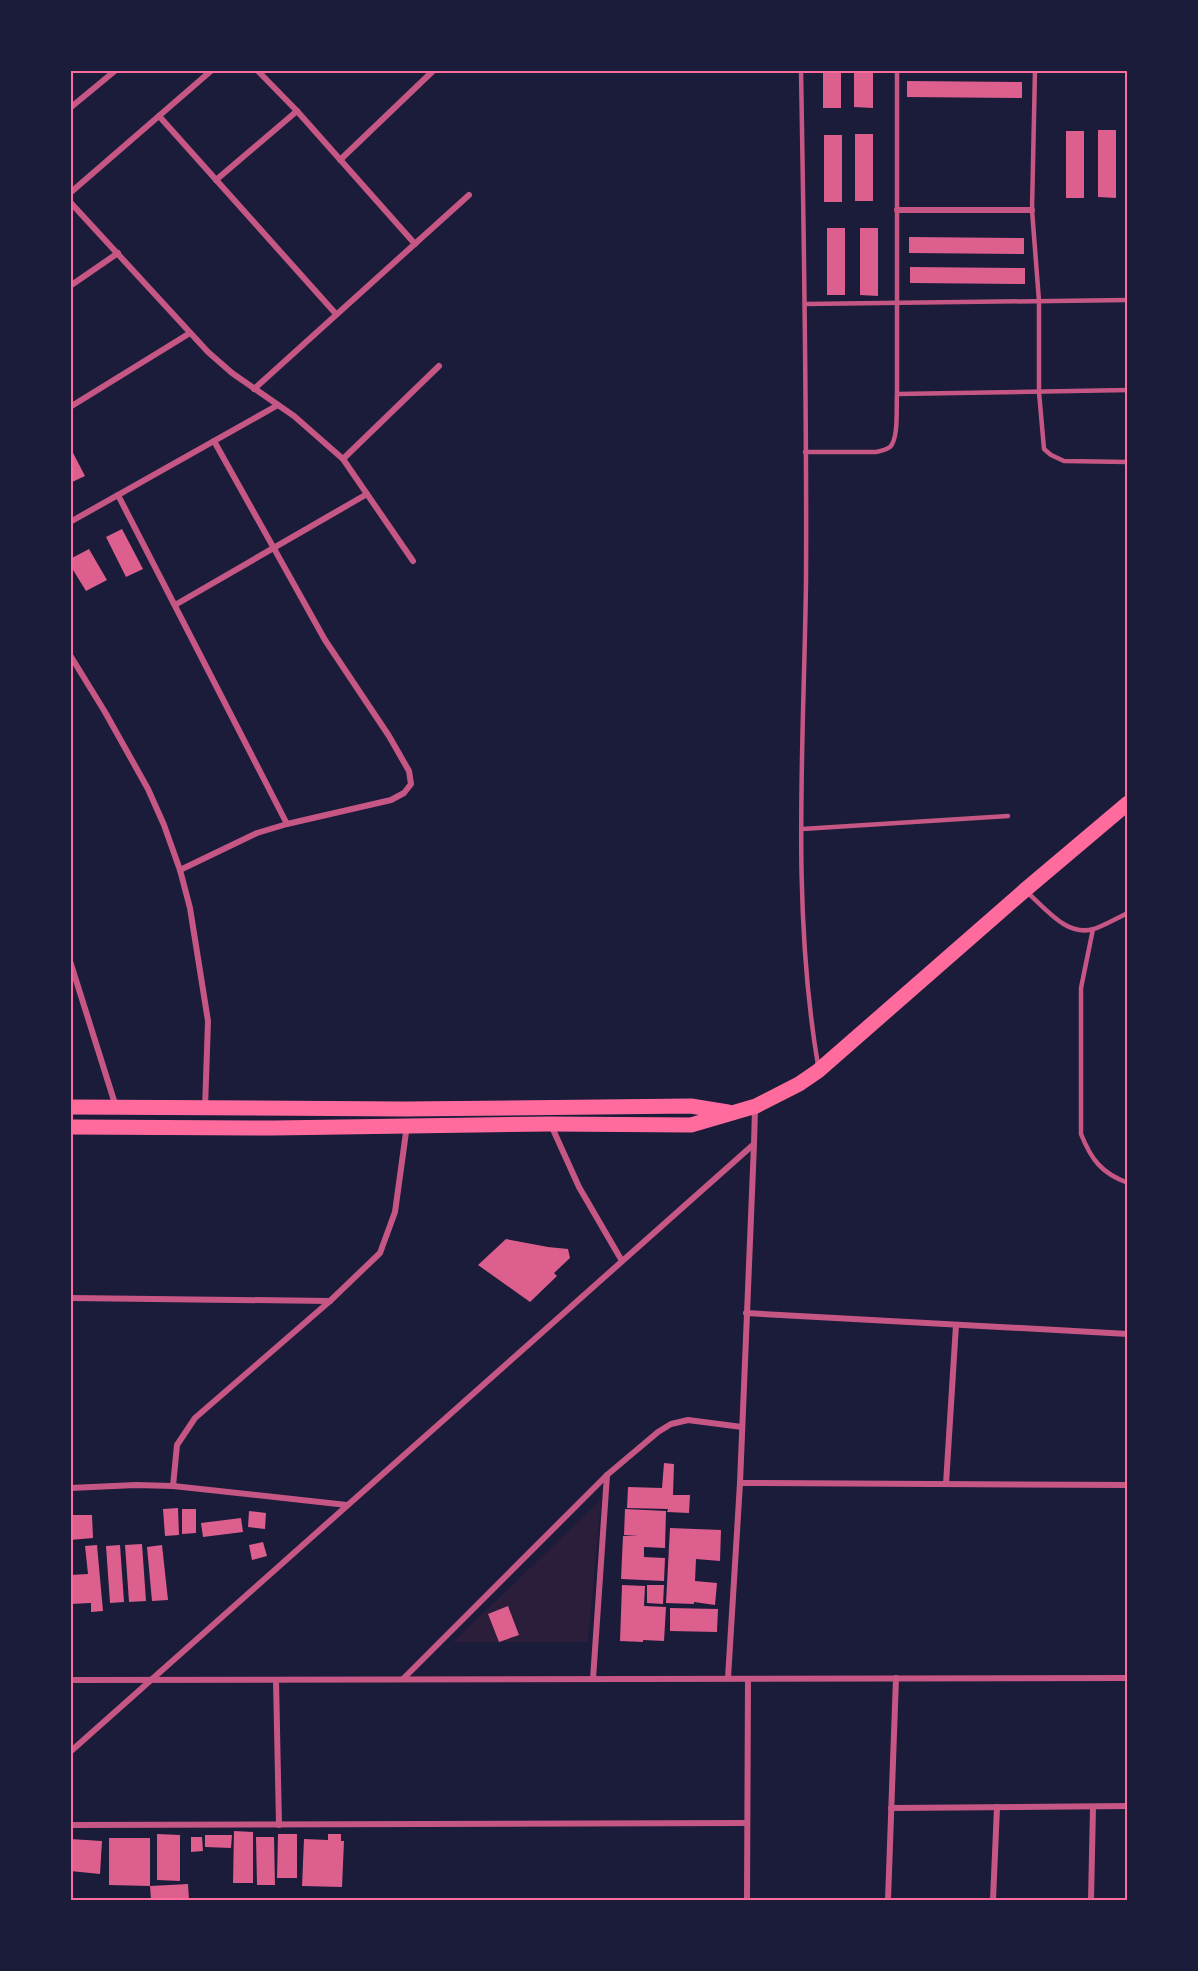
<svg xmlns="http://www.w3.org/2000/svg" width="1198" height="1971" viewBox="0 0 1198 1971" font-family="'Noto Sans',sans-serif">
<rect width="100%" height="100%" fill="#1b1b3a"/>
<path fill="#2a1e3b" d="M601,1500L588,1642H453Z"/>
<g fill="#dd5f8e">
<rect x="823" y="70" width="18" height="38"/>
<path d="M854,70H873V108L854,107Z"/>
<path d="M907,81L1022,82V98L907,97Z"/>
<path d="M1098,130H1116V198L1098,197Z"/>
<rect x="1066" y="131" width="18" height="67"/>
<rect x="855" y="134" width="18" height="67"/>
<rect x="824" y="135" width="18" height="67"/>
<rect x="827" y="228" width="18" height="67"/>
<path d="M860,228H878V296L860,295Z"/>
<path d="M909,237L1024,238V254L909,253Z"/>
<path d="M910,267L1025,268V284L910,283Z"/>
<path d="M70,447L85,476L70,483Z"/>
<path d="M122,529L143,569L126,577L106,537Z"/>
<path d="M89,549L107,580L86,591L70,565V559Z"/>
<path d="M506,1239L548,1247L568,1249L570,1258L554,1273L557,1276L530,1302L478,1265Z"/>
<path d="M664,1463L674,1464L673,1495H690L689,1513L667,1512L668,1509L627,1508L628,1487L662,1488Z"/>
<path d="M178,1508L179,1535L165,1536L163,1509Z"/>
<path d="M182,1509H196V1533L182,1534Z"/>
<path d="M625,1509L666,1511L665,1548L644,1547V1557L665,1558L664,1581L621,1579L623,1536H638L624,1535Z"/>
<path d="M249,1511L266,1513L265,1529L248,1527Z"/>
<path d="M70,1515H92L93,1538L70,1540Z"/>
<path d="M241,1518L243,1532L203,1537L201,1523Z"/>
<path d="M670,1528L721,1530L720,1561L696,1559L695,1581L717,1583L715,1605L694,1602V1604L666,1603Z"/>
<path d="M263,1542L267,1556L252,1560L249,1545Z"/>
<path d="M142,1544L146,1601L129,1602L125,1545Z"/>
<path d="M97,1545L103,1611L91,1612V1603L70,1604V1575L88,1574L85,1546Z"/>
<path d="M120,1545L124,1602L110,1603L106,1546Z"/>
<path d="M162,1545L168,1600L152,1601L147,1547Z"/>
<path d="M622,1585L645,1586L644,1606L666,1607L664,1641L643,1640V1642L620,1641Z"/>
<path d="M647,1585H664L663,1604L647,1603Z"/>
<path d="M508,1606L519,1635L499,1642L488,1614Z"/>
<path d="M670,1608L718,1609L717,1632L670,1631Z"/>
<path d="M234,1831L253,1832V1883H233Z"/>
<path d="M157,1834L180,1835V1881L157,1880Z"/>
<path d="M278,1834H297V1878H277Z"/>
<path d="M328,1834H341V1841H344L342,1887L302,1886L304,1839L328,1840Z"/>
<path d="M205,1835H232L231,1848L205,1847Z"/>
<path d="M191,1837H202L203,1851L191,1852Z"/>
<path d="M256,1837H274L275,1885H257Z"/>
<path d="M109,1838H150V1886L109,1885Z"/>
<path d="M70,1839L102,1841L100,1874L70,1871Z"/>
<path d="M188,1884L189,1900H151L150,1886Z"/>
</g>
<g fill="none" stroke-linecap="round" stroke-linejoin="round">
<g stroke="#c65784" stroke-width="4.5">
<path d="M801,70C804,241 807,411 806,581C804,741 791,906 818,1065"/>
<path d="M1035,70L1032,210L1039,301V392L1044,449L1051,455L1064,461L1128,462"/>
<path d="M805,304L1128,300"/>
<path d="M897,394L1128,390"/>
<path d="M805,452H876C881,451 886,450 890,447C899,438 896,407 897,394V70"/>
<path d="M802,829L1008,816"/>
<path d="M1028,893C1046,909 1067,937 1094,929C1105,925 1117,918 1128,913"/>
<path d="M1093,929L1081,988V1134C1091,1159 1101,1173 1128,1183"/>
</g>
<g stroke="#c65784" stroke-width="6">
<path d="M257,70L297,111L415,244"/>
<path d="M70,108L116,70"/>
<path d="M159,116L336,314"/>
<path d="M340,160L434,70"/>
<path d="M216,180L297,111"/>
<path d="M70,193L212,70"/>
<path d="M70,202L208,352L232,373L294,416L343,459L413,561"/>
<path d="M897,210H1032"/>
<path d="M70,286L118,253"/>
<path d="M254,389L469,195"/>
<path d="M70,407L190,333"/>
<path d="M343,459L439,366"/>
<path d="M118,495L287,824"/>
<path d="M70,522L278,405"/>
<path d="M175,605L367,494"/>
<path d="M70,655L105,712L148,789L164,825L180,870L190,908L208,1021L205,1108"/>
<path d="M180,870L257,833L287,824L391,800L404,793L411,784L409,771L389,736L325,640L214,441"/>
<path d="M70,961L116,1107"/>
<path d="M551,1125L579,1187L622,1261"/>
<path d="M70,1298L330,1301"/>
<path d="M746,1313L1128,1334"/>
<path d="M740,1483L1128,1485"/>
<path d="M946,1484L956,1325"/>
<path d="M173,1486L177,1445L195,1418L330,1301L380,1253L395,1212L407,1125"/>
<path d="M70,1488L136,1485L173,1486L347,1505"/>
<path d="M728,1678L740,1483L754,1144"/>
<path d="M403,1679L607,1475L658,1432L671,1424L688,1420L742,1427"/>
<path d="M593,1679L607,1475"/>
<path d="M70,1680L1128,1678"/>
<path d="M276,1680L279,1825"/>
<path d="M70,1752L754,1144L755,1109"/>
<path d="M891,1808L1128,1806"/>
<path d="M70,1825L747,1823"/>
<path d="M747,1900L748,1679"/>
<path d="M888,1900L896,1678"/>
<path d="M993,1900L997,1807"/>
<path d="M1091,1900L1093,1807"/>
</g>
<g stroke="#ff6b9d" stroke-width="15">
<path d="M70,1107L405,1109L691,1106L728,1112"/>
<path d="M70,1127L274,1128L550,1124L691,1125L756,1106L799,1084L818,1071L1025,890L1128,803"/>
</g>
</g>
<rect width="1198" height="1971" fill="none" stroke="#1b1b3a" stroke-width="144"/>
<rect x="72" y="72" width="1054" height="1827" fill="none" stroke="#ff6b9d" stroke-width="2"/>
</svg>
